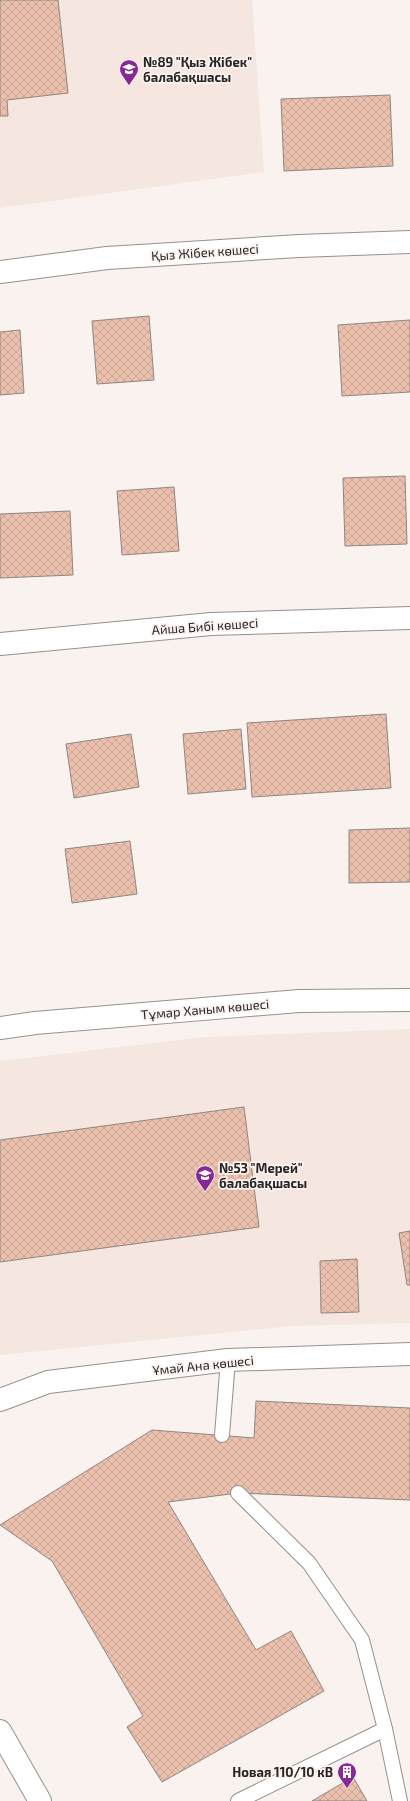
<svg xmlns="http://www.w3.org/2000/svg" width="410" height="1801" viewBox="0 0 410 1801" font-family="'Exo 2',sans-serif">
<defs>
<pattern id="building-cross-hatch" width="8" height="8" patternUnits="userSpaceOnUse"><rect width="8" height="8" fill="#ebc0ad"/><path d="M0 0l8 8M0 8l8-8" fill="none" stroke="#caa595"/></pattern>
</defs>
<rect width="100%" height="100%" fill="#f9f2ef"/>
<g fill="#f5e6df">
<path d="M0,0H252L264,172L0,208Z"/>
<path d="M410,1029V1323L292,1326L0,1355V1061L205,1037Z"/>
</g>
<g fill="url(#building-cross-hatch)" stroke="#8d8683">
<path d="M0,0H58L68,93L7,100L8,116H0Z"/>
<path d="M390,95L393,166L284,171L281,99Z"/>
<path d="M149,316L154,380L97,384L92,321Z"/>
<path d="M410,320V392L342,396L338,325Z"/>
<path d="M20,330L24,393L0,395V332Z"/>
<path d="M405,476L407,544L345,546L343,478Z"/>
<path d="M174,487L179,551L122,555L117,491Z"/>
<path d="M70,511L73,575L0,578V514Z"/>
<path d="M386,714L391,788L252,797L247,723Z"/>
<path d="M241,729L246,789L188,794L183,734Z"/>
<path d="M131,734L139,787L74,798L66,744Z"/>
<path d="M410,828V882L349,883V830Z"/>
<path d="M130,841L137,894L72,903L65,849Z"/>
<path d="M244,1107L259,1227L0,1262V1140Z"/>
<path d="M410,1231V1285H407L399,1233Z"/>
<path d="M357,1259L359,1312L321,1313L320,1261Z"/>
<path d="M256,1401L410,1408V1500L238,1493L168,1502L256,1650L291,1631L324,1691L162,1782L127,1727L143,1716L52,1561L0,1525L152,1430L254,1438Z"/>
<path d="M353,1777L367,1801H312Z"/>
</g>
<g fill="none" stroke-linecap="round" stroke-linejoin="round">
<g stroke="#97908d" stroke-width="16">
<g id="service">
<path d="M222,1435L228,1360"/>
<path d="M385,1729L400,1801"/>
<path d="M238,1801L385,1729L362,1640L309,1563L238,1493"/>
</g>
</g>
<g stroke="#97908d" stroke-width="24">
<g id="minor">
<path d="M0,272L107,258L299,246L410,242"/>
<path d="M0,644L211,624L410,618"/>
<path d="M0,1028L35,1023L299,1001L410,1000"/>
<path d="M0,1400L48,1382L228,1360L410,1354"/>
<path d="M0,1731L40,1801"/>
</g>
</g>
<use href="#service" stroke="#fff" stroke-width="14"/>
<use href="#minor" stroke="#fff" stroke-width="22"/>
</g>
<defs>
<g id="school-pin" transform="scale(1)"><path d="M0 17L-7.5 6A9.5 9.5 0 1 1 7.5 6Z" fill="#872893" stroke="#f9f2ef"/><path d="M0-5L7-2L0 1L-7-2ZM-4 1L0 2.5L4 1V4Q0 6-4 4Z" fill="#fff"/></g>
<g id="building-pin" transform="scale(1)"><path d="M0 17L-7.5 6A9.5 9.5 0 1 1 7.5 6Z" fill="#872893" stroke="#f9f2ef"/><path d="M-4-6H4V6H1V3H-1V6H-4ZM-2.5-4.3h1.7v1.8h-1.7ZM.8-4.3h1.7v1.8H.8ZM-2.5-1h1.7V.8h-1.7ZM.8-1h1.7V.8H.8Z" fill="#fff"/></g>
</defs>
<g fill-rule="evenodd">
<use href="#school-pin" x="129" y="69"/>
<use href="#school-pin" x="205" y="1175"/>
<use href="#building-pin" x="347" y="1772"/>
</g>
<g text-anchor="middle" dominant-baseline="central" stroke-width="3.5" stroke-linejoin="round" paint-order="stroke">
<g font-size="13" font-weight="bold" fill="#282524" stroke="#f9f2ef" text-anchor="start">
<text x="143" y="62">№89 "Қыз Жібек"<tspan x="143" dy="15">балабақшасы</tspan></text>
<text x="219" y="1168">№53 "Мерей"<tspan x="219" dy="15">балабақшасы</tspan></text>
<text x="333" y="1772" text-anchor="end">Новая 110/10 кВ</text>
</g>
<g font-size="13" fill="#282524" stroke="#f9f2ef">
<text transform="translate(205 252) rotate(-4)">Қыз Жібек көшесі</text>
<text transform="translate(205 626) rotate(-4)">Айша Бибі көшесі</text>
<text transform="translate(205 1009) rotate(-5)">Тұмар Ханым көшесі</text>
<text transform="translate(203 1365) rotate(-6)">Ұмай Ана көшесі</text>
</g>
</g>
</svg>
